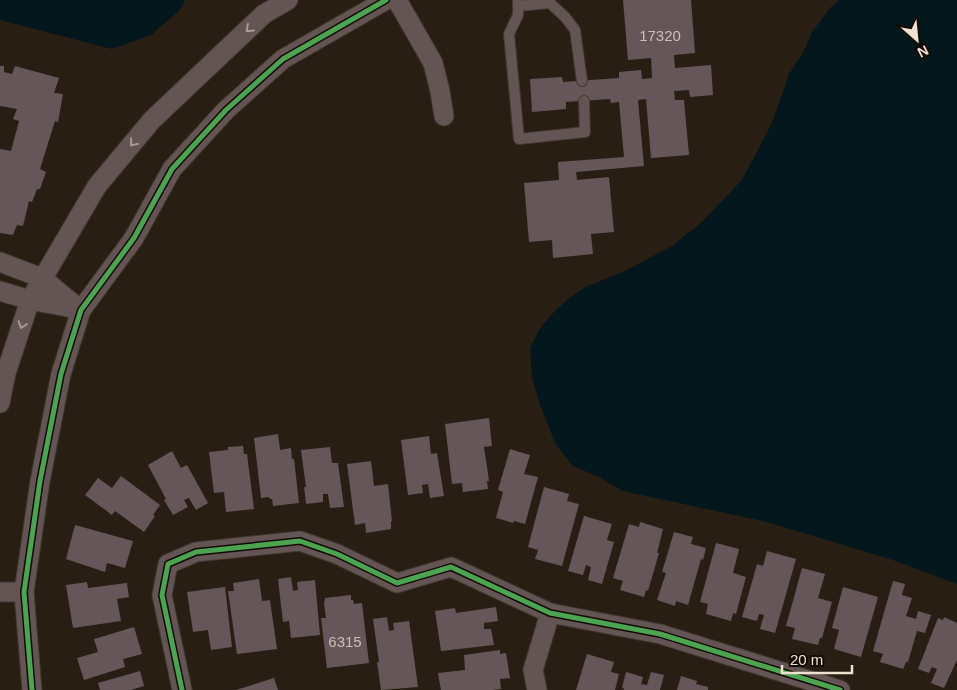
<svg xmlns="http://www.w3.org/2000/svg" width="957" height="690" viewBox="0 0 957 690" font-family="Arial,sans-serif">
<rect width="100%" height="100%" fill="#291e13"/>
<g fill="#04171d">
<path d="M0,0H185L180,10L151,35L112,49L0,20Z"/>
<path d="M839,0H957V584L896,561L767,522L623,491L599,477L573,466L556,445L540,405L532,377L530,348L541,327L554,312L567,300L585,287L625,271L672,246L702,222L742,180L772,123L789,74L803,53L812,32L830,8Z"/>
</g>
<g fill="#665659">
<path d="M623,0H691L695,53L674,55L675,68L711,65L713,95L690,97L689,90L674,91L675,100H684L689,155L651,158L646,99L638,100L644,166L576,172L577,180L609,177L614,232L591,234L593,254L553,258L552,240L529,242L524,183L559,180L558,162L624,157L619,102L611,103L610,99L566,102V109L532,112L530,79L562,77L563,82L619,78V72L641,70L642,79L652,78L651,58L628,60Z"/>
<path d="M0,66H4V72L12,74L15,66L59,78L54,93L63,94L58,122L55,121L40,169L46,172L40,189H37L32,202L29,201L23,226L17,225L13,235L0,233V149L11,151L19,121L13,119L17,109L0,106Z"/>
<path d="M489,418L492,446L484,447L489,481H487L488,489L463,492L462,483L452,484L445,424Z"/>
<path d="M278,434L280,450L291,448L292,459H294L299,503L273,506L272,499H270L269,497L261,498L254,438Z"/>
<path d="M429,436L431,454L437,453L444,496L430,498L428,484L422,485L423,493L408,495L401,440Z"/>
<path d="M243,446L244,454H247L254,509L226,512L224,492L214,493L209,452L228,450V447Z"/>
<path d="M330,447L332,463H338L344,507L330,508L328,494H323V502L306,504L304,487H306L301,450Z"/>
<path d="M510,449L530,455L524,474L538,477L525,524L514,521L513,523L496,518L503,492L498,490Z"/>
<path d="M172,451L181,468L187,465L208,503L196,510L189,498L184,500L188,507L173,515L164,500L166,499L148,465Z"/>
<path d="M371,461L374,486L388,484L392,521H391V529L366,533L365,523L355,525L347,464Z"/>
<path d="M121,476L160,505L153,515L155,516L144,532L115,511L112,515L85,495L98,478L112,488Z"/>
<path d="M544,487L569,494L567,501L579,504L562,566L535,559L538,550L528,547Z"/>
<path d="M584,516L612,524L607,540L614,542L602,584L588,580L591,567L586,565L583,575L568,571Z"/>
<path d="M640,522L663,529L657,553H659L648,591L646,590L644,597L620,590L623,581L613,578L629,524L639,527Z"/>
<path d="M75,525L133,541L125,568L107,563L105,572L66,559Z"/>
<path d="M674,532L693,537L691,544L706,548L703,560L701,559L688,605L676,601L675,606L657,600L666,573L662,572Z"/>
<path d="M716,543L739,549L733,573L746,577L736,614L733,613L731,621L706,614L708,604L700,602Z"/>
<path d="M767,551L796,559L775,633L760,629L764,615L759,614L757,621L742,617L757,564L763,566Z"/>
<path d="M802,568L825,574L818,598L832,602L822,638H820L818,645L792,639L795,628L786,626Z"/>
<path d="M291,577L293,591L298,590L297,582L315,580L320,635L291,638L289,621L283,622L278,579Z"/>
<path d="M259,579L262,601L270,600L277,649L237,654L228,591H234L233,583Z"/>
<path d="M893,581L905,584L902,595L912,598L906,616L916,619L918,611L931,615L925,633L917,631L908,662H906L903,669L880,662L883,654L873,651Z"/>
<path d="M87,582L88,588L127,583L129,597L117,599L121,621L73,628L66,585Z"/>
<path d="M225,587L232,647L211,650L208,630L193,632L187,592Z"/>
<path d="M843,587L878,597L861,657L834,649L839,630L832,628Z"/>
<path d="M351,595V600H353L354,604L362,603L369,663L327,668L321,618H326L324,603L325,598Z"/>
<path d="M496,607L498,621L484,623V629H491L494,645L441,651L435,611L455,608L456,613Z"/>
<path d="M387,617L389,631L394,630L393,623L409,621L418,687L381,690L377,662H379L373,619Z"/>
<path d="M944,617L957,623V660L944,688L931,683L937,669L932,667L929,673L918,669L938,618L943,620Z"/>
<path d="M134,627L142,654L123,659L125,667L84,680L77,658L98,652L94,639Z"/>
<path d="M500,650V654L506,653L510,678L500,679L501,689L491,690H441L438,673L465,670L464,655Z"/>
<path d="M587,654L614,662L611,672L619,674L615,690H576Z"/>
<path d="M140,671L144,686L131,690H100L98,683Z"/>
<path d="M626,672L643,677L641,684L647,685L651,672L664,675L660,690H624V689L622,688Z"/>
<path d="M681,676L697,681L696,684L708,687V690H677Z"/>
<path d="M274,678L278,690H236Z"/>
</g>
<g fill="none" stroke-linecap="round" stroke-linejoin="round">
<g stroke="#433930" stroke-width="12">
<g id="service">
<path d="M518,0V15L509,34L519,139L585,132L584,101"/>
<path d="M550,0V3L565,17L575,30L582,81"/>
<path d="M518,6L550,3"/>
</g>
</g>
<g stroke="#433930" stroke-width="21">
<g id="minor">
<path d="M397,0L433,63L440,91L444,116"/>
<path d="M0,262L42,278L81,310"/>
<path d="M0,291L30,300L78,309"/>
<path d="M0,403L6,373L30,300L97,186L152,120L264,14L288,0"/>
<path d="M0,592H24"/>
<path d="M32,690L24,592L40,481L61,374L81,310L134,238L172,169L226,110L283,59L386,0"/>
<path d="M182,690L162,595L168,564L196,552L300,541L337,554L397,583L451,567L550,613L660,634L840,690"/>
<path d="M537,690L533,670L550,613"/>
</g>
</g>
<use href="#service" stroke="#645454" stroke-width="10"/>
<use href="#minor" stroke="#645454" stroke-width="19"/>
<g stroke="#140a04" stroke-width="8">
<g id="cycleway">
<path d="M32,690L24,592L40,481L61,374L81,310L134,238L172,169L226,110L283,59L386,0"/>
<path d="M182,690L162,595L168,564L196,552L300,541L337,554L397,583L451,567L550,613L660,634L840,690"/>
</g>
</g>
<use href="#cycleway" stroke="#4ca352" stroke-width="5"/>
</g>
<defs><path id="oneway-chevron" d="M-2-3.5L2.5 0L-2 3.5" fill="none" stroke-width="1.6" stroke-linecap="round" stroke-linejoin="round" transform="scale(1.25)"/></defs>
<g stroke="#aa9a94">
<use href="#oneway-chevron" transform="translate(249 29) rotate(137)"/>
<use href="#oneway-chevron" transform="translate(133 143) rotate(130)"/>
<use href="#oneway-chevron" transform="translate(22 325) rotate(108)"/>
</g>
<g text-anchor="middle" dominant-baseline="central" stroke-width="5" stroke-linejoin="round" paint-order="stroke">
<g font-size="15" fill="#cdbeb5">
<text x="660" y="35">17320</text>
<text x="345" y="641">6315</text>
</g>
</g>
<g transform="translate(917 40) rotate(153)" stroke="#140a04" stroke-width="4" paint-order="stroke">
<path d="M0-4L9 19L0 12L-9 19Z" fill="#efe0d4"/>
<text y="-8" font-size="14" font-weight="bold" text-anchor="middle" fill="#efe0d4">N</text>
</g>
<path d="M782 665v8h70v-8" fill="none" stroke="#efe0d4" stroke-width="2.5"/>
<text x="790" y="665" font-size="15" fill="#efe0d4" stroke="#140a04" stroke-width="4" paint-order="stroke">20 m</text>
</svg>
